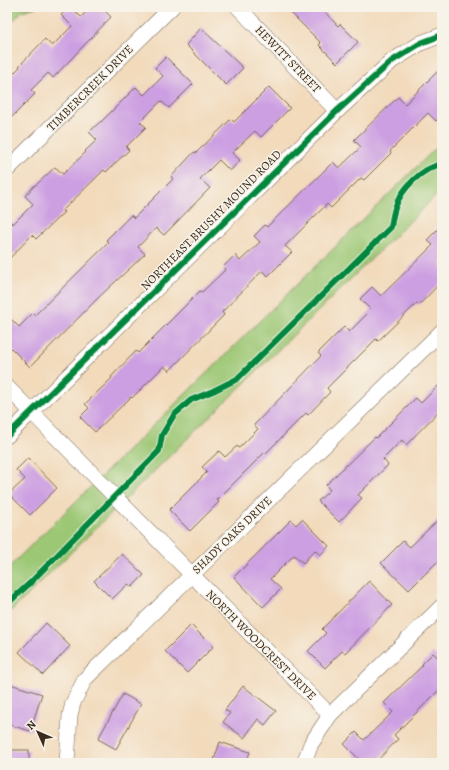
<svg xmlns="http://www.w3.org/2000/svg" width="449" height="770" viewBox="0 0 449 770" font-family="Alegreya,serif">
<rect width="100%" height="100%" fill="#f7f3e8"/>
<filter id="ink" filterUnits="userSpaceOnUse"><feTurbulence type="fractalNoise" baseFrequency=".025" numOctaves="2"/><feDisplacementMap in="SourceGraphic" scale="8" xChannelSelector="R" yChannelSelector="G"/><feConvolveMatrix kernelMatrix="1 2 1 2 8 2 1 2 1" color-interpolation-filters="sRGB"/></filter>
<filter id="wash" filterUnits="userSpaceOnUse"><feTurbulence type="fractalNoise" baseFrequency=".012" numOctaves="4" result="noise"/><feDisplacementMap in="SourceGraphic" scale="16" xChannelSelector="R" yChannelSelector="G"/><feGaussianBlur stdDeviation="0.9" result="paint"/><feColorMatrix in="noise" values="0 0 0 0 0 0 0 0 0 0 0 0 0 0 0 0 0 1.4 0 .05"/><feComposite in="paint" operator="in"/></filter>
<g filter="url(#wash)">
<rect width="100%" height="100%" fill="#f2dabb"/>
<g fill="#9cc775" stroke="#6c784a">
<path d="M7,7H36L22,11L7,27Z"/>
<path d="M442,142V190L7,615V569Z"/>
</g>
<g id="blocks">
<g fill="#cc9ee2">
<path d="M69,7H71L81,17L91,7H101L111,17L53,78L48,73L31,90L35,94L7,122V80L20,67L19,66L45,39L52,46L72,26L61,15Z"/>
<path d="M285,7H320L338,26L340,24L358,42L337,63L319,45L321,43Z"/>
<path d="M201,28L243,68L226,85L186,45Z"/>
<path d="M166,57L193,84L169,108L161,101L140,122L146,127L126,147L129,150L106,172L104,170L62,211L64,212L36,239L32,235L7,261V218L13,224L33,204L25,196L36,184V185L55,167L63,174L86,152L85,151L97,140L89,132L101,121V122L136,87L144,95L163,76L155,68Z"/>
<path d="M442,67V114L436,121L428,113L390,151L391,153L364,180L361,178L331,208L327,204L285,246L292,252L268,276L262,271L222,312L224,315L169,371L164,366L132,398L131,397L95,432L80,417L89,408L85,404L112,378L111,377L136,351L138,353L200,291L202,292L226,269L223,267L235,255L240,261L260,242L254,236L265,225L267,227L333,162L339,168L361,147L354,140L398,97L405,104Z"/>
<path d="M269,87L290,108L261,137L255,131L232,153L240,160L230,171L219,160L200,179L210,188L164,235L156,228L138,247L145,254L98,298L30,367L7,344V315L19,327L33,313L35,315L109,242L106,240L131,215L134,218L173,179L171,177L194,152L196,153L231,119L234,122Z"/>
<path d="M442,225V281L419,305L417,303L378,341L376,339L327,388L330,392L308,415L306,413L266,453L265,452L217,500L219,502L190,531L169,510L207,472L202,467L219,451L225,457L237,446L239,448L258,429L254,425L321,356L318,353L344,327L349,332L371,310L360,299L372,287L381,296L433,245L427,240Z"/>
<path d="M442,382V408L406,445L402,440L383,459L388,465L358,495L362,498L339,522L318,501L330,490L326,485L375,437L376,438L416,398L421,403Z"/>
<path d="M28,458L57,488L30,515L9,494L25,479L16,470Z"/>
<path d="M442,516V557L409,590L381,563L403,541L410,547Z"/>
<path d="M302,519L329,546L320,555L315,550L303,563L294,555L270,579L281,589L263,607L234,577L291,520L296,525Z"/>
<path d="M122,554L144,575L132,587L128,584L112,599L94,581Z"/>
<path d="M369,581L392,605L345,653L342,651L325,668L308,651L326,633L322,629Z"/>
<path d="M46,623L70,646L43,675L19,652Z"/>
<path d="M191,625L213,647L187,673L165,651Z"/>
<path d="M433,653L442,661V687L394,735L398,739L375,763H363L344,744L356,732L364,740L393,712L384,703L423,665L422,664Z"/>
<path d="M7,683L42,694L30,731L7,724Z"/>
<path d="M243,686L276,711L265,725L258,719L244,738L223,722L230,713L225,710Z"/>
<path d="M123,694L141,704L116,749L98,739Z"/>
<path d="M220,742L250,752L246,763H213Z"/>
<rect x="7" y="750" width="22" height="13"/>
</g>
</g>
</g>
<g filter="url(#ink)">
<use href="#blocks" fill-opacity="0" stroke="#7b6855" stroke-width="1"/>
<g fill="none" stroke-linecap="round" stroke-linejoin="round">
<g stroke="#7b6855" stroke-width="16">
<g id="street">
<path d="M238,7L337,111"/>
<path d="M7,170L172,7"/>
<path d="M7,387L330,715"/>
<path d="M7,436L337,111L392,61L421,43L442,35"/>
<path d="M67,763L70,715L73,703L85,679L442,331"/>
<path d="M304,763L311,744L330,715L442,606"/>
</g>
</g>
<use href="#street" stroke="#fff" stroke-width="15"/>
<g stroke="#f7f3e8" stroke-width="8">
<g id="cycleway">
<path d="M7,436L337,111L392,61L421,43L442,35"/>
<path d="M7,604L30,583L159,451L162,435L174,415L191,400L213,391L237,379L391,227C392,221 393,214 395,208C401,189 422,168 442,164"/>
</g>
</g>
<use href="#cycleway" stroke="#00873e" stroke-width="6"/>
</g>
</g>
<g text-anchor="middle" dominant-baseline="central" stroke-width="3" stroke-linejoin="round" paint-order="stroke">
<g font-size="12" fill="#3b2a1e" stroke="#f7f3e8">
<text transform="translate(288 59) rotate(46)">HEWITT STREET</text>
<text transform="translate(90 88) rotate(-45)">TIMBERCREEK DRIVE</text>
<text transform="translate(211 220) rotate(-45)">NORTHEAST BRUSHY MOUND ROAD</text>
<text transform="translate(232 535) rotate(-44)">SHADY OAKS DRIVE</text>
<text transform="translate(261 645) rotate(45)">NORTH WOODCREST DRIVE</text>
</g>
</g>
<rect width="449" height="770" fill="none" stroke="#f7f3e8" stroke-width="24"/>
<g transform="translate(38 732) rotate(315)" stroke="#f7f3e8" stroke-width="3" paint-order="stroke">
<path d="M0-3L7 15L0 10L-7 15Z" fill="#3b2a1e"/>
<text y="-6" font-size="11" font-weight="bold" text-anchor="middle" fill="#3b2a1e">N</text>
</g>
</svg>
